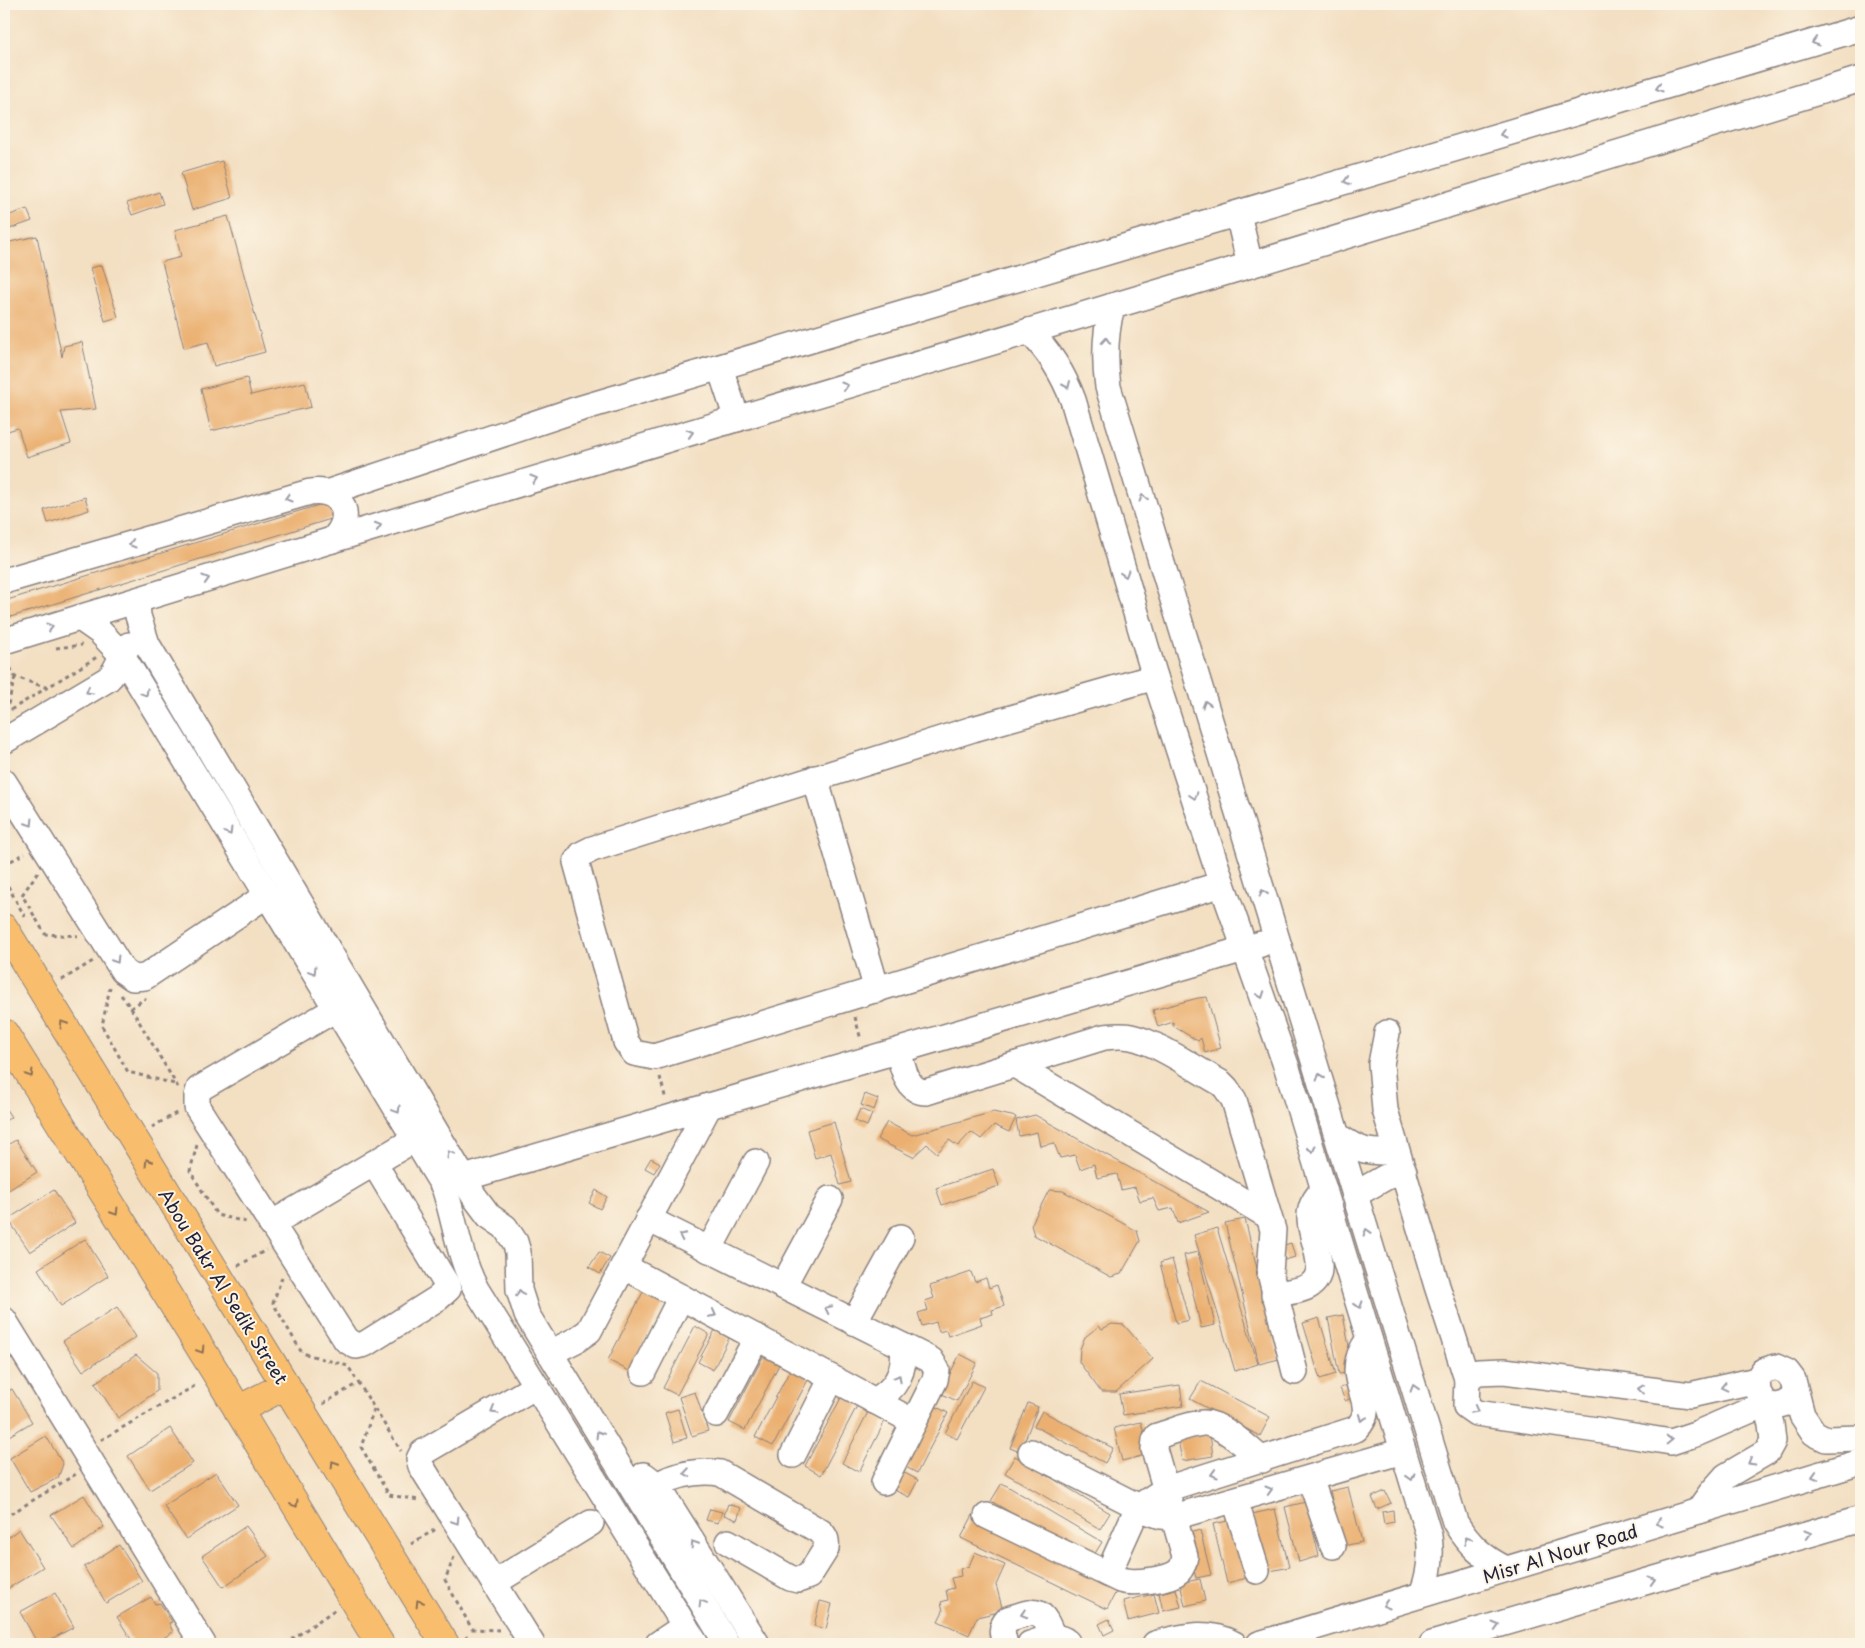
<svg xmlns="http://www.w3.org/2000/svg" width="1865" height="1648" viewBox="0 0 1865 1648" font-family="'Playpen Sans',sans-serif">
<rect width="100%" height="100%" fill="#fcf5e5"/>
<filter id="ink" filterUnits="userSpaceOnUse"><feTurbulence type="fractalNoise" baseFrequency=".02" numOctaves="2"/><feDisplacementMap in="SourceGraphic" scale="10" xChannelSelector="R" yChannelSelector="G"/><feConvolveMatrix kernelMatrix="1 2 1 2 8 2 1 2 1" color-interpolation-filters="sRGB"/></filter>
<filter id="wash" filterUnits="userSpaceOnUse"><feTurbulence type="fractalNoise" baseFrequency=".0096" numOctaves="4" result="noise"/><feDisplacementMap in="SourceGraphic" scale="20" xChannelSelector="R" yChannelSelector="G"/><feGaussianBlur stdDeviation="1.12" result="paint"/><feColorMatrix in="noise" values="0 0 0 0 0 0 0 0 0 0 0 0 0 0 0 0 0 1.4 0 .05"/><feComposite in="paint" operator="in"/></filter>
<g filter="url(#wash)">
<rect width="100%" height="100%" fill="#f3dfc2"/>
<g id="blocks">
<g fill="#ebb071">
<path d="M222,161L232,198L192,210L181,173Z"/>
<path d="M159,192L163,204L132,215L127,203Z"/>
<path d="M27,209L32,221L4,231V217Z"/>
<path d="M228,216L265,352L214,366L208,342L184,348L162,262L181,257L175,230Z"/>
<path d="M37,236L62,357L64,346L82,342L96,409L61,412L71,443L27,457L18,428L4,432V240L10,242Z"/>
<path d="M102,265L118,317L105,321L90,268Z"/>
<path d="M247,378L251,395L305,382L311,407L211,431L201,389Z"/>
<path d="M352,495L357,511L4,619V601Z"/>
<path d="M85,497L89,510L48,523L44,510Z"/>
<path d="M1207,997L1221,1048L1205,1053L1201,1038L1198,1041L1173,1026V1022L1158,1027L1153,1010L1198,998Z"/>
<path d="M865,1094L878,1099L874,1110L861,1105Z"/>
<path d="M4,1106L11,1117L4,1122Z"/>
<path d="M860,1109L872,1114L867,1126L855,1121Z"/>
<path d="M993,1112L1016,1117L1009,1132L994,1125L981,1139L971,1132L958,1146L949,1140L937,1153L927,1144L913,1157L877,1139L887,1122L912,1135Z"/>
<path d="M1035,1115L1209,1212L1178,1223L1173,1208L1159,1211L1153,1198L1140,1201L1135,1187L1121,1190L1117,1174L1097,1178L1094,1164L1080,1169L1075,1155L1060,1158L1054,1143L1040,1146L1037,1132L1019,1136L1016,1120Z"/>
<path d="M834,1122L851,1182L840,1185L831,1153L815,1158L807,1130Z"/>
<path d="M16,1140L37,1172L4,1193V1147Z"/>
<path d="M651,1158L660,1163L654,1173L645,1168Z"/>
<path d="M993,1169L999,1186L942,1205L936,1188Z"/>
<path d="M54,1190L75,1223L30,1252L8,1219Z"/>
<path d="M596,1190L607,1197L600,1209L589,1203Z"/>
<path d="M1049,1190L1063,1191L1137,1231L1140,1241L1121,1274L1111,1277L1034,1235L1031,1225Z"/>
<path d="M1245,1219L1279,1359L1259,1364L1225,1223Z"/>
<path d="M1217,1228L1258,1364L1235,1371L1194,1235Z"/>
<path d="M85,1239L108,1276L61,1306L38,1269Z"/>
<path d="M1291,1243L1295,1257L1285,1260L1281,1246Z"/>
<path d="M599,1252L610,1258L600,1274L589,1267Z"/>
<path d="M1198,1252L1215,1325L1201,1328L1184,1255Z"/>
<path d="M1172,1259L1189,1320L1176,1323L1160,1263Z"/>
<path d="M971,1272L975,1282L986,1278L989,1288L997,1285L1004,1306L992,1310L993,1314L980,1318L982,1324L948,1336L946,1330L939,1332L936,1322L922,1326L918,1313L928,1310L925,1301L934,1298L930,1286Z"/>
<path d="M644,1290L665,1301L629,1371L608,1360Z"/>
<path d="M117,1307L136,1337L83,1371L63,1341Z"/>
<path d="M1343,1315L1354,1372L1339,1374L1328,1318Z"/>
<path d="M1319,1318L1336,1374L1320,1379L1303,1323Z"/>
<path d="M1112,1324L1124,1325L1153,1359L1116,1392H1101L1079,1362L1080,1349L1085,1337L1099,1326L1102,1329Z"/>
<path d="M695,1326L709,1334L677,1395L663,1388Z"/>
<path d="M715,1330L729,1338L713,1370L698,1362Z"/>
<path d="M765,1353L781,1361L745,1430L729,1422Z"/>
<path d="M960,1354L977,1363L957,1401L940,1393Z"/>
<path d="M136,1355L157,1373V1391L118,1418L95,1383Z"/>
<path d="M791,1368L809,1378L773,1446L755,1437Z"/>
<path d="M972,1381L984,1387L957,1439L945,1433Z"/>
<path d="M1201,1381L1270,1417L1260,1436L1190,1399Z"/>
<path d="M1354,1382L1359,1394L1345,1401L1340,1388Z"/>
<path d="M1180,1385L1183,1406L1123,1415L1119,1394Z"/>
<path d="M12,1389L32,1422L4,1439V1393Z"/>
<path d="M695,1392L708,1431L692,1436L679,1397Z"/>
<path d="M842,1396L858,1404L821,1475L805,1466Z"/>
<path d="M1028,1403L1038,1407L1020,1452L1010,1448Z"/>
<path d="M931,1404L948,1413L917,1473L900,1464Z"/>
<path d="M678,1409L687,1438L674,1442L665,1413Z"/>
<path d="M869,1410L886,1419L859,1472L842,1463Z"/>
<path d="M1042,1411L1113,1448L1105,1463L1034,1426Z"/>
<path d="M1141,1422L1149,1454L1122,1461L1114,1428Z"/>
<path d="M170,1428L193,1463L150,1490L128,1456Z"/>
<path d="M1210,1434L1213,1456L1182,1461L1178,1439Z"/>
<path d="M46,1436L63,1464L58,1478L30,1492L10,1458Z"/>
<path d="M1015,1456L1110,1513L1100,1529L1005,1473Z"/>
<path d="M901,1471L918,1480L909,1497L892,1489Z"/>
<path d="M216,1472L238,1505L186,1539L164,1506Z"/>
<path d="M1002,1483L1102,1542L1091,1560L991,1501Z"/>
<path d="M1348,1487L1362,1542L1343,1546L1330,1491Z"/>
<path d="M1385,1491L1391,1503L1377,1509L1372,1497Z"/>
<path d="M84,1495L104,1527L74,1549L51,1515Z"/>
<path d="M1306,1502L1319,1556L1299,1562L1285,1507Z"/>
<path d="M728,1504L741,1508L737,1520L724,1515Z"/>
<path d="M710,1509L722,1512L718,1523L706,1520Z"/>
<path d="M1275,1509L1289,1567L1266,1572L1252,1514Z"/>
<path d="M1393,1510L1394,1522L1384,1524L1382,1512Z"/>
<path d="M973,1515L1119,1586L1107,1609L961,1538Z"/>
<path d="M1233,1520L1247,1578L1227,1583L1213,1524Z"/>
<path d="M246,1526L268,1556L223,1587L202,1556Z"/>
<path d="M19,1529L43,1567L7,1589L4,1585V1541Z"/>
<path d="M1200,1530L1211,1575L1196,1578L1185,1534Z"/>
<path d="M119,1545L142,1581L106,1603L84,1567Z"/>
<path d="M975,1552L1005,1565L996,1585L1003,1611L977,1617L969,1635L938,1621L943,1611L941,1602L948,1600L946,1590L954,1588L951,1578L961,1576L960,1569L969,1566Z"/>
<path d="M1200,1579L1205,1601L1185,1606L1180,1583Z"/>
<path d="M1176,1589L1181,1607L1163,1611L1159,1593Z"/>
<path d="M55,1593L74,1627L42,1644H38L20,1612Z"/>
<path d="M1154,1594L1159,1613L1128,1621L1123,1601Z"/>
<path d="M151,1597L155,1604L160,1603L172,1622L169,1623L173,1632L154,1644H134L117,1617Z"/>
<path d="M820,1601L832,1604L826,1629L814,1626Z"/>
<path d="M1109,1619L1114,1630L1104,1635L1099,1624Z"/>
</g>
</g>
</g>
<g filter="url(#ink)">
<use href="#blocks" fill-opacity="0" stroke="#8a807e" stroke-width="1"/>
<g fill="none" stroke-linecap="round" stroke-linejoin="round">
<g stroke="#8a807e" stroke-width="28">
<g id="minor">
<path d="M1238,214L1250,265"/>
<path d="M1112,306C1105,333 1104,359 1108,387L1455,1522C1468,1544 1483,1558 1506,1569"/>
<path d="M1029,331C1049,351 1063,373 1073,400L1155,677L1222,884L1287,1068L1429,1536C1432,1557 1430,1574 1422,1594"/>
<path d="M720,368L737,419"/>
<path d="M329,492L572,411L1861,28"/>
<path d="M332,540L1250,265L1861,79"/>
<path d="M4,581L310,492C343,487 356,518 332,540L4,641"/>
<path d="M137,601L138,616L147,644L474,1196L489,1216L505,1227L515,1242L518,1252L519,1290L527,1315L727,1644"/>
<path d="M80,618L100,632L122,655L444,1187C455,1221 459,1257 476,1289L696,1644"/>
<path d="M1155,677L973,729L592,849L582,854L576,862L626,1042L634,1053L654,1057L1222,884"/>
<path d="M4,741L108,679C121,667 118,655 129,645"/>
<path d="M815,778L877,990"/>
<path d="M4,782L123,971L133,978L145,977L267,895"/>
<path d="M336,1009L199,1089L197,1096V1107L346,1340L356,1346L365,1344L438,1298L448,1289L447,1285L374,1163"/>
<path d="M1387,1033L1381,1064L1385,1110L1437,1286L1467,1379"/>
<path d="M898,1051C903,1066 906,1092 926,1092L1104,1037C1113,1036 1122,1035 1131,1037C1157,1042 1197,1070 1221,1083L1226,1088L1234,1100L1273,1230L1270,1273L1295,1372"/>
<path d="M1015,1065L1268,1216"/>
<path d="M1338,1136C1358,1151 1371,1154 1396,1151"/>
<path d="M449,1185L464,1178L1261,944"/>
<path d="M1356,1194L1386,1177L1404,1172"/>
<path d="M648,1219L931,1360L937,1370L935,1380L884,1482"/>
<path d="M271,1224L415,1139"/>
<path d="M709,1250L756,1162"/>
<path d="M623,1266L914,1422"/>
<path d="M783,1286L830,1199"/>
<path d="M1274,1294C1285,1292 1299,1292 1309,1286C1334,1270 1304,1232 1311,1209C1313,1201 1318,1195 1324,1189"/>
<path d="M4,1320L203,1644"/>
<path d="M854,1322L901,1237"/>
<path d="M550,1353L576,1340L589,1331L709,1106"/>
<path d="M643,1372L681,1297"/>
<path d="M1757,1380L1690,1395L1504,1371L1478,1372L1467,1379L1466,1406L1476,1413L1597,1430L1671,1442L1698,1433L1765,1404L1776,1406L1787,1403L1795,1393"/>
<path d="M874,1401C896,1390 906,1370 903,1346"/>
<path d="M716,1414L757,1337"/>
<path d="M1031,1452L1149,1512L1161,1516L1174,1517L1403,1451"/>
<path d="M793,1455L832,1378"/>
<path d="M644,1475L657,1485L757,1644"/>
<path d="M1310,1478L1333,1546"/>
<path d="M657,1485C677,1474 697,1470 720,1473L821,1532C826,1537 827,1541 826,1549L809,1576L798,1580L790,1578L728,1542"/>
<path d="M1235,1500L1257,1571"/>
<path d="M1698,1511L1711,1493L1726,1476L1767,1452L1773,1441L1771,1424L1765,1404L1758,1392L1757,1380L1763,1371L1776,1367L1787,1372L1793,1380L1802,1415L1814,1433L1826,1439L1861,1438"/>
<path d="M987,1516L1120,1580C1133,1584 1169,1580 1179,1571C1183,1567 1184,1562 1185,1556L1154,1449L1155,1440L1157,1436C1172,1432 1188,1424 1203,1423C1221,1422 1248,1448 1262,1460"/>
<path d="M1108,1574L1138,1507L1166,1489L1356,1429C1376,1410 1358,1393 1357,1371C1357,1359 1362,1348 1369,1339"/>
<path d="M494,1583L591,1523"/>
<path d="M532,1644L421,1466L419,1459L422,1453L536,1386"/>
<path d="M658,1644L685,1626"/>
<path d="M1005,1644C1002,1634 1000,1627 1008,1619C1037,1610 1041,1606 1053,1637"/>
<path d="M1030,1644C1043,1640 1056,1633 1067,1642"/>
<path d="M1155,1644C1182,1636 1207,1630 1234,1644"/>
<path d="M1259,1644L1861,1462"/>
<path d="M1432,1644L1861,1519"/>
</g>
</g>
<g stroke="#8a807e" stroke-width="30">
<g id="major">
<path d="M4,928L445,1644"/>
<path d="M4,1033L216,1373L380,1644"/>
<path d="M238,1410L286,1385"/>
</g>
</g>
<g stroke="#8a807e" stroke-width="3" stroke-dasharray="4 4" stroke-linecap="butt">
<path d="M56,648L82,645"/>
<path d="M7,661L15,677L48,688"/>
<path d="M6,712L15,677"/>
<path d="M4,714L97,657"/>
<path d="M4,865L25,853"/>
<path d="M38,872L22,895L45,934L78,936"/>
<path d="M4,879L25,917"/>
<path d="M62,980L93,961"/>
<path d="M110,987L102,1026L128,1072L175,1084"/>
<path d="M121,995L131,1008L146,998"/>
<path d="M131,1008L179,1089"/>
<path d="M855,1017L861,1040"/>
<path d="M660,1077L666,1100"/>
<path d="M152,1127L178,1112"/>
<path d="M197,1145L190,1171L217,1215L246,1222"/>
<path d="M238,1266L266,1250"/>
<path d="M282,1277L273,1303L302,1353L348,1366L401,1451"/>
<path d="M323,1404L358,1383"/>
<path d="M374,1409L361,1447L389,1495L419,1500"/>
<path d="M101,1440L198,1384"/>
<path d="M4,1518L76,1474"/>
<path d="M411,1544L436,1529"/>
<path d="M454,1557L445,1580L472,1629L499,1630"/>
<path d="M466,1636L471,1644"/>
<path d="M285,1644L336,1609"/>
</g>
<use href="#minor" stroke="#fff" stroke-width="25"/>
<use href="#major" stroke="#f9be6d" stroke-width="28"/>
</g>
<defs><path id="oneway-chevron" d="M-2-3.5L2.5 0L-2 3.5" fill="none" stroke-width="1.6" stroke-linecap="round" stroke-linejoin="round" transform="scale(1.25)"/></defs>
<g stroke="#9c9ca7">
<use href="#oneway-chevron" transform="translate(1815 42) rotate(163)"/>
<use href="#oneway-chevron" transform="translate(1659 88) rotate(163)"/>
<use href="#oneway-chevron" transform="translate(1503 134) rotate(163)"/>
<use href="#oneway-chevron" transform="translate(1347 181) rotate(163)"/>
<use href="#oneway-chevron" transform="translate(1106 341) rotate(-86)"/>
<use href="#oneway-chevron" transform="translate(1067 385) rotate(66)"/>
<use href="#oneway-chevron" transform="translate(845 386) rotate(-17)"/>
<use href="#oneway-chevron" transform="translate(690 433) rotate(-17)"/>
<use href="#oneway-chevron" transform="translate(534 479) rotate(-17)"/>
<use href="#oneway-chevron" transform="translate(288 498) rotate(164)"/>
<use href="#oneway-chevron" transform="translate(1143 498) rotate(-107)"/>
<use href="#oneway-chevron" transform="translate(378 526) rotate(-17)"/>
<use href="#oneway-chevron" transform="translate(132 544) rotate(164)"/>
<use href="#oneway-chevron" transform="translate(1125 574) rotate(73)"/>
<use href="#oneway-chevron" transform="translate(206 579) rotate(-17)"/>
<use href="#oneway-chevron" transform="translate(50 627) rotate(-17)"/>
<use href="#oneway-chevron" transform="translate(89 691) rotate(150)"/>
<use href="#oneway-chevron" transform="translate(145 693) rotate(59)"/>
<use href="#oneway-chevron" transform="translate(1206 704) rotate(-107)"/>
<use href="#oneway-chevron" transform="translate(1194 796) rotate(72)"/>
<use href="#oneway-chevron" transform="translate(30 823) rotate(58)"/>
<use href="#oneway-chevron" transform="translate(229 832) rotate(59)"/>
<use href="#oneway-chevron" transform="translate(1263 893) rotate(-107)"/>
<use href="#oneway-chevron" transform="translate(116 960) rotate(58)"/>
<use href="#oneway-chevron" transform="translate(313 971) rotate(59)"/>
<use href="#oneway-chevron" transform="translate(1261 995) rotate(70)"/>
<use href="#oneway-chevron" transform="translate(1320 1077) rotate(-107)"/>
<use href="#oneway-chevron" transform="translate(397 1110) rotate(59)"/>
<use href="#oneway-chevron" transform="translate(1312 1149) rotate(73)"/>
<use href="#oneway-chevron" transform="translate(450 1154) rotate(-121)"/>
<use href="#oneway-chevron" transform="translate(1367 1232) rotate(-107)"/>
<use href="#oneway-chevron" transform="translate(682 1236) rotate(-154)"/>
<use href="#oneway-chevron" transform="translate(520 1293) rotate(-100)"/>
<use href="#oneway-chevron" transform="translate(1359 1305) rotate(73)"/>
<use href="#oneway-chevron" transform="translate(828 1309) rotate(-154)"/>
<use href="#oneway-chevron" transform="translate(713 1314) rotate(28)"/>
<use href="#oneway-chevron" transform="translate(898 1378) rotate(-61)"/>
<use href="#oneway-chevron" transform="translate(1724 1387) rotate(167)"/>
<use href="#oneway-chevron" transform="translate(1414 1388) rotate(-107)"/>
<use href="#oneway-chevron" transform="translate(1641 1389) rotate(-173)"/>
<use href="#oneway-chevron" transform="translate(1475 1410) rotate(28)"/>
<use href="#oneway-chevron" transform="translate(494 1411) rotate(150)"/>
<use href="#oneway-chevron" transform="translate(1362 1418) rotate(112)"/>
<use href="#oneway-chevron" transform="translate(599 1434) rotate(-121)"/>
<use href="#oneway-chevron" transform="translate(1669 1440) rotate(-1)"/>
<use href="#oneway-chevron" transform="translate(1751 1462) rotate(150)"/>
<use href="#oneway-chevron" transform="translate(687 1473) rotate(171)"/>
<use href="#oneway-chevron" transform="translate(1214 1474) rotate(163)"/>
<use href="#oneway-chevron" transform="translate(1815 1476) rotate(163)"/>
<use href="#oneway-chevron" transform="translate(1411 1477) rotate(73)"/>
<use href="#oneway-chevron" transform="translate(1269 1490) rotate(-16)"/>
<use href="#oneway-chevron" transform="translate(456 1521) rotate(58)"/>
<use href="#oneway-chevron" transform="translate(1659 1523) rotate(163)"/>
<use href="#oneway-chevron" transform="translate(1808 1534) rotate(-16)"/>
<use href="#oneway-chevron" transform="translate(1467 1540) rotate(-129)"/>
<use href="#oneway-chevron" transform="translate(694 1544) rotate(-122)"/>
<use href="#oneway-chevron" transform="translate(1652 1580) rotate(-16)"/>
<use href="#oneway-chevron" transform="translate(702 1603) rotate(-121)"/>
<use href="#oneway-chevron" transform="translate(1386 1605) rotate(163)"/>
<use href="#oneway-chevron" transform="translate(1024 1614) rotate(163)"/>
<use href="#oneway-chevron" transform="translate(1496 1626) rotate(-16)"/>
</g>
<g stroke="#8e7054">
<use href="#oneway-chevron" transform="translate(63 1024) rotate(-122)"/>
<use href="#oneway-chevron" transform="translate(30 1074) rotate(58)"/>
<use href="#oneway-chevron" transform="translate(148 1162) rotate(-122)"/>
<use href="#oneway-chevron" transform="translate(115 1212) rotate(58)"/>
<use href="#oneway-chevron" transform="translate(201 1350) rotate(58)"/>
<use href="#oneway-chevron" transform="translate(334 1464) rotate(-122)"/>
<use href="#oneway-chevron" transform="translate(295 1504) rotate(59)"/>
<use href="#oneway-chevron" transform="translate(419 1603) rotate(-122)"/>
</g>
</g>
<g text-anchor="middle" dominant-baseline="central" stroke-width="4" stroke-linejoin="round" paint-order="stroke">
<g font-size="18" fill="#22223b" stroke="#fcf5e5">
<text transform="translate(224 1286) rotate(58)">Abou Bakr Al Sedik Street</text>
<text transform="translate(1560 1553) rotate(-17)">Misr Al Nour Road</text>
</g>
</g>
<rect width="1865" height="1648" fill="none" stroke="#fcf5e5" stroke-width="20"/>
</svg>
